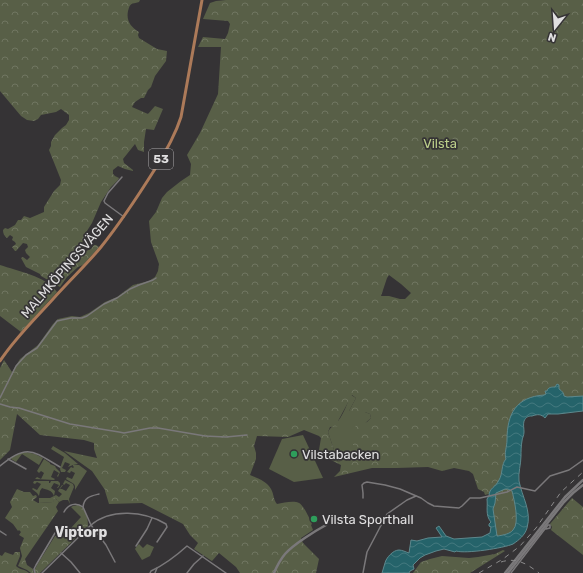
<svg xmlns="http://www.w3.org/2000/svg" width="583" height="573" viewBox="0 0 583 573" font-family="Rubik,sans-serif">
<defs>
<pattern id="forest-crowns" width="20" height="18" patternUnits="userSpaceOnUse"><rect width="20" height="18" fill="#585f47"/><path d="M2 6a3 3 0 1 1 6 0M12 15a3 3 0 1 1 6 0" fill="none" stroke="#707661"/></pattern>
<pattern id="water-waves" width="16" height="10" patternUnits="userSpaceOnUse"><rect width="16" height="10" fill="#25636a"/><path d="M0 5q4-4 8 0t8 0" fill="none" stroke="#44797f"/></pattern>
</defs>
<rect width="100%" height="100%" fill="#353335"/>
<g fill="#585f47">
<path d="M351,395L356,398L349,411L365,412L370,414L371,418L353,434V451L341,461L336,462L338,453H335L328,432C331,426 334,426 338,421C344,414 347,403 351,395Z"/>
<path d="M303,435L323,478L294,482L269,469L282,439Z"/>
<path d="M53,446L65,453L78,464L73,465L68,467L70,464L65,462L62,468L66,470L65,472H61L60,469C61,465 62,462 64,457L51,449Z"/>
<path d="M26,452L35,454L43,458L39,465L22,454L16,462L11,459L12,457L21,453Z"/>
<path d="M44,459L50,463V464L55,466L56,468L60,472L58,477L57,476L59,473L54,470L51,477L55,479L54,480L35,479L37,477L41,479L44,473L41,471L39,473L37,471Z"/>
<path d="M73,465H79L87,471L75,490V486L74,484L66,479L67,477L72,479L75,473L71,471L70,473L67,472L71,467L73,468L74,467L73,466Z"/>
<path d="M65,480L73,484L74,487L69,499L70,504L68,500H63L59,502L55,498L53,502L39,503V498H50L56,495L59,497L62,494L58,491L62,485H63L60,489H62L66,491L70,485L66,483L64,485L63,484Z"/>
<path d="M34,481H49V483H50L51,481H58L60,483V485L58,488H57L59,485L54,483L51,488L55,491L54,496C52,490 47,490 42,488L40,491L39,496L37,493L32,489L33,488L37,490L41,484L37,482L35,484L33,483Z"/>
<path d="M139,544L143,548L147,544L154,547L150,556L142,560L135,549L137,546Z"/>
</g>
<g fill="url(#forest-crowns)" fill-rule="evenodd">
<path d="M0,0H140L139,2C131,4 130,3 128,11C126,21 131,27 139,32L138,35L139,38L157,49L167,51L166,61L155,76L151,87L148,90L144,98H141L135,102L132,107L148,114L155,106L163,109L154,130L146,129L144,142V152L138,150L135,144L123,159L124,163L133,170V171L125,169L118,166L113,170V174L115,176L119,178L118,180L111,187L101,202L92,223L85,234L80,250L84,252L91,249L94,245H96L99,247L83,265L78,267L67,277L60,287L41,276L40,274L26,267L21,258L23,257L27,260L30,257L26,253L25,250L28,247L27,244L23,243L16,251H15L12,247L16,244L15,242L12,240L13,237L10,235L7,238C4,236 3,233 3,230L5,228L8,229L15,225L18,220H21L24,216L30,218L44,212V207L54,191L60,185L61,180L49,150L51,146V142L55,135L62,128L66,125L69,120V115L61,109L56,112L41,115L38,119L34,121L27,120L21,116L0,91Z"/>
<path d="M226,0H583V405H524L514,424L520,525L506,541L493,534L492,493L485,495L484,492L478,489L473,474L469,471L454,468L442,471L428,467L396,468H372L334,477L340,471L341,465L329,459L319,450L321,438L319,436L304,430L288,437L257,436L254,446L256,453V459L250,475C257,478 267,481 271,489C274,494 273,499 277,504C283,503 290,501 296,502C303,502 309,518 312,524L311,525L313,530L301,538L303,543L319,559L316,573H240L236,567L219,553L212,561L194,549L198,543L190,535L183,524L142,503L109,504L105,491V490L92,471L64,451L97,458L94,449V443L84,440L40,435L17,414L10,450L0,460V368L4,360L12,372L20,359L38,345L53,324L58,319L72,316L80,317L89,313L105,302L117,297L133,285L149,281L155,277L158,271L159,264L151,242L149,221L156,212L162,198L167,192L181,181L190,175L191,164L187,155L200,133L218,94L221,47H198L203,37L225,39L228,33L230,24L228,21L203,19L210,3L216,1ZM389,275L401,284L411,293L405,299H400L389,296H381L387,278ZM352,395L356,398L349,411L350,414L365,412L370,414L371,418L367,422L356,425L353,433V451L341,461L337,462L338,453H335L328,432L330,427L341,426L338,421Z"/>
<path d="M0,265C17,271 46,276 57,292L21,332L0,316Z"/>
<path d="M17,489L24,492H30L33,496L36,495L37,497L33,500L38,503L53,502L54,497L59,502L56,507L58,511L25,559L27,565L33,569L34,573H31L27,570L18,566L21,559L22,556L20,548L24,538L19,535L21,532L19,530L18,531L13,524L5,518L12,507L10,502Z"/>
<path d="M572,498L583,507V555L551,530L552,527L550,524Z"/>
<path d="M78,505C86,508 88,518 88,526L40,573H35V569L37,565L55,536H66L67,532L63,526L71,528L81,517L71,507L73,506Z"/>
<path d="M503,550L505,551L470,573H413L421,562L430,559L442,556L469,558L478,557L495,554Z"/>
<path d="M5,552L13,555L15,552H20V556L16,566C20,570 25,569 29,573H0V555L2,556Z"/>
</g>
<path fill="url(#water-waves)" stroke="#5d888d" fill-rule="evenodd" d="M557,384L559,385V389C562,391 564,393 564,396L567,397L583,396V411L558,414H548L545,418C541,414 538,414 532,416C528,416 526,417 524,421C523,425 524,428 524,432C524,436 522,438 522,441C521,446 521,452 521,456C521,464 518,473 519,481C522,497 532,511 527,528C525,535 519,540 513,544C504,548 466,554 456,551L455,552L444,549L436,551L425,555L420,558L413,565L414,569L410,571L409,573H382C383,570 384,566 385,563C386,558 393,550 399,550C402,550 406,552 409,553L411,540L417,541L428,538L442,537L436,528L439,526L446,536L454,539L482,537L490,533L491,527L489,526V524L491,522C485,515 488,507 487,499L489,496C489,488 496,487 499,480C503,474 501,464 506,459C504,454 507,446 507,440C507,414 516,397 544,395L546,394L545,391H547C548,387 552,387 555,387ZM505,489H508L512,491C514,499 520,523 513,530C510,534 503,535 498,536H497L493,509L495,503L496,493Z"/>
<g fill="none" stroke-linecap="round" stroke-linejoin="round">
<g stroke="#7a787a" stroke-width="1.5">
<path d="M122,177L108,193L104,201L105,203L124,217"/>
<path d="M0,398L16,366L26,355L37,348L57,321L71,318H82L87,316L104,304L117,298L130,289L139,285L153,280L156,278"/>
<path d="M0,404L10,407L19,408L70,424L119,432L124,433L150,428H158L205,436L226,437L247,435"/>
<path d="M8,459L26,469"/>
<path d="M0,466C27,443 33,451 60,467"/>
<path d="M363,498V493L362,485L364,483L367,482L385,485L400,489L421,498L428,503L434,506L459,508L462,506L470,498H480L507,492L517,487L535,491L550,476L569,470L583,460"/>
<path d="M83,507C84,497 91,496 99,494"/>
<path d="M64,512C68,504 76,502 83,507L91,525L106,545L115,562"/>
<path d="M0,531L6,535"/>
<path d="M136,546L147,529L152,518"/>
<path d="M61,553L71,562L80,573"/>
<path d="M35,573L34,569L36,565L55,533"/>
<path d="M42,573L91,525C111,508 144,511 166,524L167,527L157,542"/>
<path d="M150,573L151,571C164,565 176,556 187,546L226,573"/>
<path d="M155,573L157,568"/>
<path d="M187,573L194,564L203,556"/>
<path d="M363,573L367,552L387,514L407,500L416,496"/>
<path d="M511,573L548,525H550V528L546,529"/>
</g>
<g stroke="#7a787a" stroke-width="2.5">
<path d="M274,573C277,566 280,560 285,554C294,544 315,531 326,525"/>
<path d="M505,573L565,497L583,480"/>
<path d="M508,573L564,502L573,493L583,485"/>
</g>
<path stroke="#ac7a59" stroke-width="3" d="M0,361C15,338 35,319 53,299C69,281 86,265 101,247C121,222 138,196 155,169C165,152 175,136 181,117L202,0"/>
<g stroke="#8c8b8c" stroke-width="1" stroke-dasharray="5 5" stroke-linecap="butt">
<path d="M501,562C517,557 527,564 539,573"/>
<path d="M479,573L503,559L520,546L536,528L561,492L583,472"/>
</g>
</g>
<g fill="#2e9e5b" stroke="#353335" stroke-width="1.5">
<circle cx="294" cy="454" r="4"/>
<circle cx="314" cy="519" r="4"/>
</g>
<g text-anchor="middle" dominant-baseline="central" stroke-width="3.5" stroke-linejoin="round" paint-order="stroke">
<rect fill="#353335" stroke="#adabad" stroke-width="1" x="149" y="149" width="24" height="20" rx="3"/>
<g font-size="12" font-weight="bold" fill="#e0dfe0">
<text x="161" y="159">53</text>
</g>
<g font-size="13" fill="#bccf8a" stroke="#353335">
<text x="440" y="143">Vilsta</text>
</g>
<g font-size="13" fill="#e0dfe0" stroke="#353335">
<text transform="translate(67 266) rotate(-49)">MALMKÖPINGSVÄGEN</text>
</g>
<g font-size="13" fill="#e0dfe0" stroke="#353335" text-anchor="start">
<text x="302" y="454">Vilstabacken</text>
<text x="322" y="519">Vilsta Sporthall</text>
</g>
<g font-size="14" font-weight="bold" fill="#e0dfe0" stroke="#353335">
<text x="81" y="532">Viptorp</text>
</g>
</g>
<g transform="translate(555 28) rotate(197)" stroke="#353335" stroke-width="3" paint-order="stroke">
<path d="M0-3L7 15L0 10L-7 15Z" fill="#e0dfe0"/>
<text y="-6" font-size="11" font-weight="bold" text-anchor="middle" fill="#e0dfe0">N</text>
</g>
</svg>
